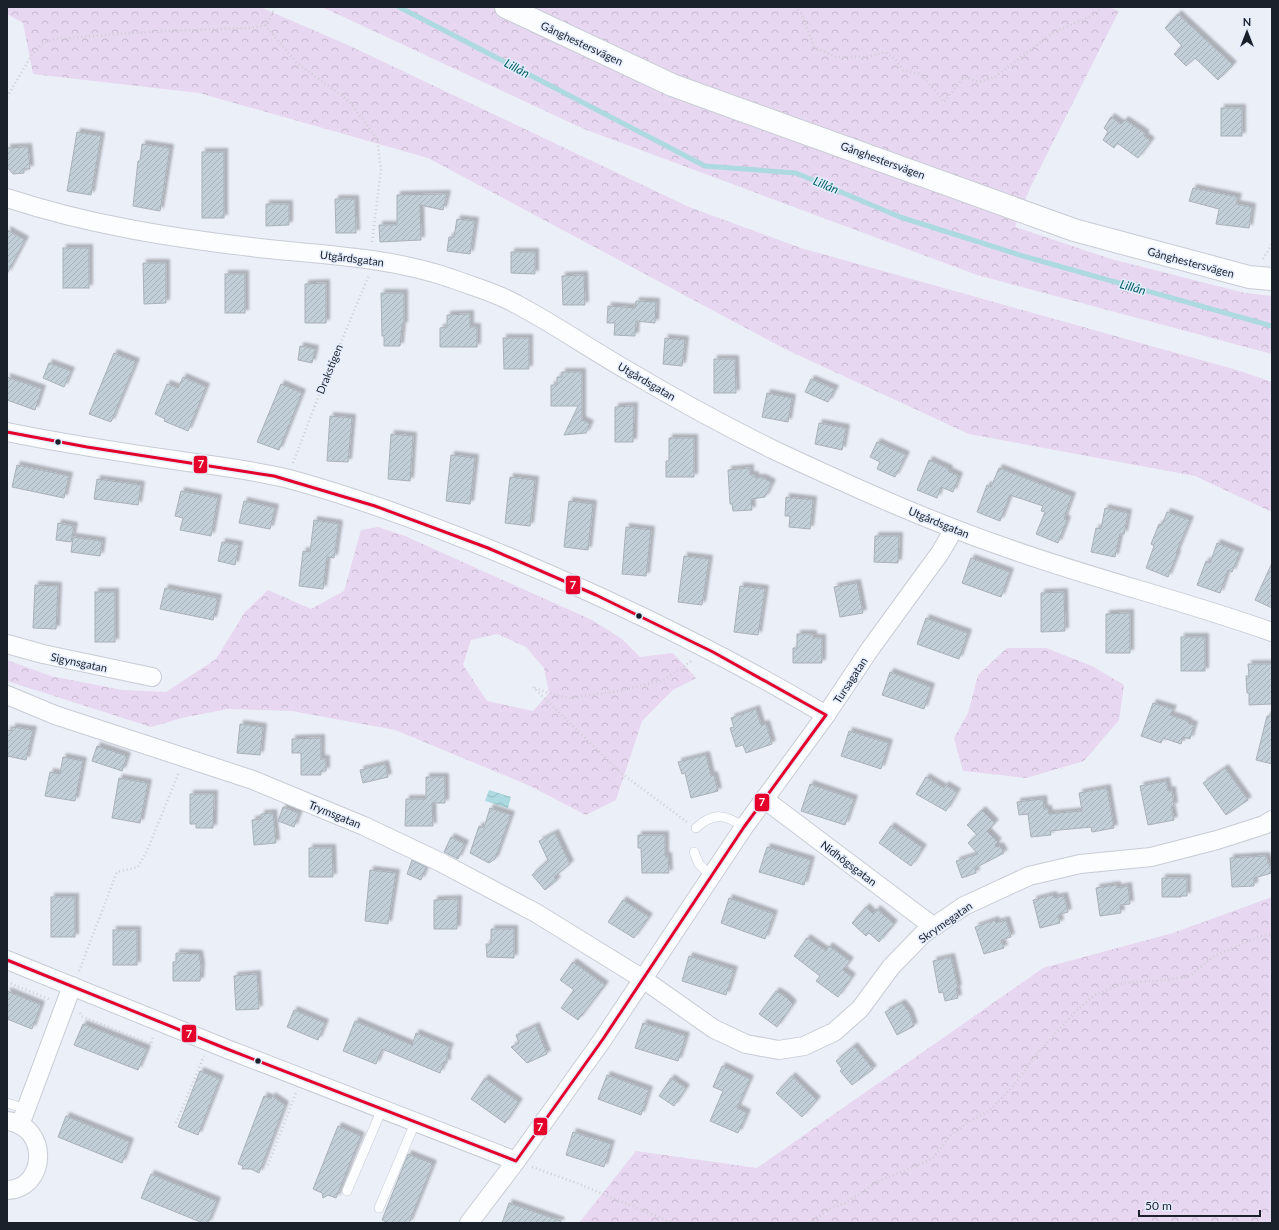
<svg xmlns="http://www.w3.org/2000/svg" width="1279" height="1230" viewBox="0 0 1279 1230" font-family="Lato,sans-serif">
<defs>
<pattern id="forest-crowns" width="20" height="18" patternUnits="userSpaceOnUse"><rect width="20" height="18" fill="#e8d7f0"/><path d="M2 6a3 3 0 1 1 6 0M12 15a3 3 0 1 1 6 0" fill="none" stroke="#c6b8ce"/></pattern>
<pattern id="water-waves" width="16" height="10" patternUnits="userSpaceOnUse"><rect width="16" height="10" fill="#acdae0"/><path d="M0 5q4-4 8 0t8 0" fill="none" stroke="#93bbc0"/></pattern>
<pattern id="building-hatch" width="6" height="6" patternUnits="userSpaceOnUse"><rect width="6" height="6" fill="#c2ced8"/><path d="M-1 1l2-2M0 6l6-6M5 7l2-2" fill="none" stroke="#a6b1ba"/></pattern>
<filter id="shadow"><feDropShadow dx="3.5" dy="-3.5" stdDeviation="1" flood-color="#0004"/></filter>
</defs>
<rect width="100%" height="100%" fill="#ebeff8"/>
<g fill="url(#forest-crowns)" fill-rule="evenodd">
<path d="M7,7H260L350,46L689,207L801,248L1237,370L1272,382V512L1195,476L969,434L785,349L428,158L199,93L33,74L23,23L7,14Z"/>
<path d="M322,7H1109L1119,11L1029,190L1015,227L1111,259L1245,293L1272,296V354L977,275L584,129Z"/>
<path d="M378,527L405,536L592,620L622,639L640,657L673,653L696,678L673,690L642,721L616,800L586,815L528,785L395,730L292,711L228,709L186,717L151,727L7,681V660L51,676L122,690L166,692L216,659L245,612L268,590L311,609L344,591L361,530ZM497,634L526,647L544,668L549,693L533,711L487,701L463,665L471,640Z"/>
<path d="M1007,648H1046L1092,666L1124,685L1119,720L1084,761L1026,778L963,771L954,738L968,713L978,675Z"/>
<path d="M1272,897V1223H579L636,1151L757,1168L1043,968L1173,933Z"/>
</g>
<path fill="url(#water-waves)" d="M489,790L511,797L508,808L485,801Z"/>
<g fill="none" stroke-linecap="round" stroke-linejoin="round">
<path stroke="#acdae0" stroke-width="5" d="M399,7L705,166L796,173L900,217L1023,256L1272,326"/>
</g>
<g fill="url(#building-hatch)" stroke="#aab1b8" filter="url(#shadow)">
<path d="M1178,14L1233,65L1218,80L1195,58L1186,66L1174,54L1182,46L1165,28Z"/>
<rect x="1221" y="108" width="21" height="28"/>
<path d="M1111,117L1121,124L1125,120L1146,134L1144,136L1151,141L1138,158L1117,143L1114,148L1103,140L1108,132L1104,128Z"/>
<path d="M77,132L101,136L91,195L67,191Z"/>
<path d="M142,144L170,148L160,211L133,206L138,161H140Z"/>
<path d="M28,147L30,169H24V173L13,174L7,167V148Z"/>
<rect x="202" y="152" width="22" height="66"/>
<path d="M1193,188L1238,197L1236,204L1252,207L1249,228L1216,224L1219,209L1189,201Z"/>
<path d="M447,194L443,210L420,205L421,240L380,242L379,225H397V195Z"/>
<path d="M335,199H355L356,233H336Z"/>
<path d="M266,204H289V225L266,226Z"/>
<path d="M457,219L475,221L470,254L447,251L449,237H454Z"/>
<path d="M7,230L25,240L7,274Z"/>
<rect x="63" y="248" width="26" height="40"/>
<path d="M511,252H535V274L511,273Z"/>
<path d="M143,263H166V303L144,304Z"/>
<rect x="225" y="274" width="20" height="39"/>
<path d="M584,275L585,305H563L562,276Z"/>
<path d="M326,283V323H305V284Z"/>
<path d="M381,293H404V325H402L400,346H384V336H382Z"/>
<path d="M636,301L656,302L655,323L636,321L635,336L614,335L615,323H607L608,306L635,308Z"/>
<path d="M470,314V327H477V347H440V328L447,327V315Z"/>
<path d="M503,338H529V369H504Z"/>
<path d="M665,338L685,340L682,366L663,364Z"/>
<path d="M300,346L315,349L312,363L298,360Z"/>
<path d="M114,353L136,362L111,422L89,414Z"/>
<path d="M714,359H735L736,393H714Z"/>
<path d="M49,363L71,371L64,387L43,378Z"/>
<path d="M562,372H582V420L590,424L586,433L564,435L578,406H551V385H557V377H562Z"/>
<path d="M7,377L42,389L35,410L7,400Z"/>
<path d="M183,377L206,387L188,431L164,421L165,419L155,414L167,384L178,388Z"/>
<path d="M811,379L835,389L828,402L805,392Z"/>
<path d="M281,384L302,393L279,450L257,442Z"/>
<path d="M767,393L792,398L788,422L762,417Z"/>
<path d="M634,406L633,442H615V407Z"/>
<path d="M330,416L352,418L348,462L327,461Z"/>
<path d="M819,423L846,428L842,450L815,444Z"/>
<path d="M391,434L413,436L410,481L388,479Z"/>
<path d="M669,438H694V477H666V461H669Z"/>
<path d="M877,442L906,455L895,477L877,469L880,462L870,457Z"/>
<path d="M451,455L475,458L470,504L446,501Z"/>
<path d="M929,460L949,469L948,471L959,476L953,492L941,487L937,498L917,490Z"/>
<path d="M17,465L69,476L64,498L12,487Z"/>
<path d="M750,468V475H755V478H763L772,483L765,497L751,499L752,510L733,511L732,504H730L728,470Z"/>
<path d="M999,468L1072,496L1064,518L1067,520L1058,543L1036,534L1045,512L1041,511L1043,506L1010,495L1000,521L977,512L987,485L991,487Z"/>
<path d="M510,477L535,480L530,526L505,523Z"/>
<path d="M97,479L141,485L138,505L94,499Z"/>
<path d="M181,491L218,498L211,536L180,530L183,518L175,516Z"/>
<path d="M786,497L813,500L810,529L789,527L790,516H785Z"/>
<path d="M244,501L275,508L270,529L239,523Z"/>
<path d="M569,501L593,504L588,550L564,547Z"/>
<path d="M1105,508L1128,513L1124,534H1120L1115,557L1091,552L1096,528L1101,529Z"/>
<path d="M1167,512L1190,520L1176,553L1177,554L1168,577L1146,568L1154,546L1151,544L1159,524L1162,525Z"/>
<path d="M314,520L339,524L334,558L327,557L323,589L299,586L303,551L310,552Z"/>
<path d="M58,523L74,526L71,542L56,540Z"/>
<path d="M626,527L651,530L646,576L622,574Z"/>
<path d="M875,536H899L898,563L874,562Z"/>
<path d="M73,537L102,541L100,556L71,552Z"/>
<path d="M222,542L239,545L235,565L218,561Z"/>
<path d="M1217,543L1240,552L1232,572L1228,570L1220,593L1197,585L1206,561L1210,563Z"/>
<path d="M684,556L709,559L702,605L678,602Z"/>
<path d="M971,558L1010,572L1001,597L962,583Z"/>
<path d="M1272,563V608L1255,600Z"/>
<path d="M857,583L863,613L840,617L834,587Z"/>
<path d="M35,585L58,586L56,629L33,628Z"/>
<path d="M740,586L765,589L758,635L734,632Z"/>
<path d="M165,588L218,598L213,620L160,609Z"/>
<rect x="95" y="592" width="20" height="50"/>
<path d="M1064,592L1065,631L1041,632V593Z"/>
<path d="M1130,613V653H1106V614Z"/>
<path d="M926,618L968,633L959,659L917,644Z"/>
<path d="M797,634H813V638H822V663H793V648H797Z"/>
<rect x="1181" y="637" width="24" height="34"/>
<path d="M1248,664H1272V704L1249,705V693H1247L1246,676H1249Z"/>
<path d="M890,672L931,687L924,709L882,695Z"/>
<path d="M1153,703L1173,709L1170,715L1188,721V723L1194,725L1190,739L1183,737L1181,744L1163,738L1161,743L1141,736Z"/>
<path d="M756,709L761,725L766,724L772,744L746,753L743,745L736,747L730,728L734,727L731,718Z"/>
<path d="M1267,716H1272V764L1256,760Z"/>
<path d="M240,724L263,727L260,755L237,753Z"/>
<path d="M12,727L33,730L26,760L7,756V730L12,731Z"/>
<path d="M849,731L889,743L881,769L841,756Z"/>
<path d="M321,738V759H326V771H321V775H301V753H292V739Z"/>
<path d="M97,746L127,756L122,771L92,761Z"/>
<path d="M706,755L711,776L714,775L718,791L691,798L685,773L682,774L678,762Z"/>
<path d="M63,757L83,761L75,801L45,796L50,772L60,774Z"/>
<path d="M385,764L388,777L363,783L360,770Z"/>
<path d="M1225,768L1248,800L1226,815L1203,783Z"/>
<path d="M426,777H445V803H432L433,826H405L406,799H426Z"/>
<path d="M926,777L944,788L945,785L957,792L946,811L916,794Z"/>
<path d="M119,778L148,783L140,823L112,818Z"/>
<path d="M1166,781L1168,791L1172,790L1174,806H1171L1174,820L1148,825L1140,786Z"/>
<path d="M810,784L854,799L845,825L801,811Z"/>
<path d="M1107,788L1114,828L1092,832L1091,827L1050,831L1051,835L1031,837L1028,814L1019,815L1017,802L1043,799L1044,809H1048L1049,814L1082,811L1079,793Z"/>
<path d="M190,794H214L213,828H196V824H190Z"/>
<path d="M283,807L299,813L294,827L278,821Z"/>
<path d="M490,808L511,815L495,859L489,863L470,853L479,826L484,828Z"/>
<path d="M982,810L995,823L987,831L998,842L995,845L997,847L1000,846L1004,853L975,868L976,873L962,878L956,861L978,854L968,843L977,835L967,825Z"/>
<path d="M273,813L276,843L254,845L252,820L261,819V814Z"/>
<path d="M891,826L923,848L911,866L879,843Z"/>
<path d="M555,833L570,864L554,877L557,880L545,890L532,875L548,860L539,841Z"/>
<path d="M638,835H665V856H668L669,873H642L641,848H638Z"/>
<path d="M451,837L465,844L458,859L444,852Z"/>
<path d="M767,847L811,860L804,885L759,872Z"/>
<path d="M309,848H332L333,877H309Z"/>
<path d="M1266,856L1272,873L1254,878V886L1232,887L1230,858Z"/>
<path d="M412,860L426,867L421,880L407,874Z"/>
<path d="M370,870L396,873L388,924L365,921Z"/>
<path d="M1162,878H1187V896H1181V897H1162Z"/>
<path d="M1117,885V888L1128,886L1130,904L1120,905L1121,913L1100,916L1096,888Z"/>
<path d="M1053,895L1054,898L1064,896L1068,912L1058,915L1060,923L1040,928L1033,900Z"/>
<rect x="51" y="897" width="24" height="40"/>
<path d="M729,898L774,914L765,939L721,923Z"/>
<path d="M458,899L457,929H434V900Z"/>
<path d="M623,900L649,917L634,938L608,922Z"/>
<path d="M866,907L873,914L877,909L894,924L879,942L869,933L866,936L852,923Z"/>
<path d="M995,920L996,923L1006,920L1011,937L1001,940L1004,948L984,954L975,927Z"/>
<path d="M491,929H514V958L487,957L486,944H491Z"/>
<rect x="113" y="930" width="24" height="35"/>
<path d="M807,938L826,951L829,946L850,961L843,970L852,977L838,997L816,981L820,976L794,956Z"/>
<path d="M176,953L199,954L201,966L200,981H173V962H176Z"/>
<path d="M689,956L734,970L726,995L682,981Z"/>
<path d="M951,957L958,988H956L958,998L945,1001L943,992L939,993L933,961Z"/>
<path d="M573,962L605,985L578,1020L561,1008L574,990L560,980Z"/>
<path d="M257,974L259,1009L236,1010L234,976Z"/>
<path d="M7,991L41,1005L32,1029L7,1019Z"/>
<path d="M776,991L786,997L793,1004L777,1027L759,1014Z"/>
<path d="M902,1003L909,1012L914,1026L897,1035L885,1012Z"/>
<path d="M294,1010L325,1023L318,1040L287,1027Z"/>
<path d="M355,1021L412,1045L416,1033L450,1047L447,1054V1063L444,1062L440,1073L382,1049L376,1064L343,1051Z"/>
<path d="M643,1023L686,1036L678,1061L635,1048Z"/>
<path d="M83,1024L147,1049L138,1070L74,1045Z"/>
<path d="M536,1026L547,1054L527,1063L511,1047L519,1043L516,1035Z"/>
<path d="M854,1046L873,1069L852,1085L840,1071L842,1069L836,1061Z"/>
<path d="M722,1066L750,1079L737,1108L747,1113L738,1133L710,1121L723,1091L713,1087Z"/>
<path d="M200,1071L220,1079L198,1135L178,1127Z"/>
<path d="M607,1075L649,1090L641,1115L598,1099Z"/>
<path d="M792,1076L817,1100L802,1117L776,1093Z"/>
<path d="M485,1078L519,1102L505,1123L471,1099Z"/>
<path d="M671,1078L686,1088L674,1106L659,1096Z"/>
<path d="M264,1096L271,1099L272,1096L285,1105L259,1173L251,1169H242L243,1166L238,1164Z"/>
<path d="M66,1116L130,1142L122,1163L58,1137Z"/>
<path d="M338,1126L361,1136L336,1198L328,1195L323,1198L322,1193L313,1189Z"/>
<path d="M573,1132L611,1144L604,1167L566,1155Z"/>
<path d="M408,1154L433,1164L409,1223H389L382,1220Z"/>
<path d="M151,1174L217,1201L208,1223H203L141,1198Z"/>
<path d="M509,1203L561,1221L560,1223H502Z"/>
</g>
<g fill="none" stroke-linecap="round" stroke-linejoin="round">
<g stroke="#c7ccd5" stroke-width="10">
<g id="service">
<path d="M696,828C714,812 725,814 744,827"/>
<path d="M694,852L699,864L711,876"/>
<path d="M7,1103L26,1109"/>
<path d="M347,1191L382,1109"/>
<path d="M379,1208L415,1123"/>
</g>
</g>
<g stroke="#c7ccd5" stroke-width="20">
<g id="minor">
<path d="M7,198C89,225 173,238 259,248C324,255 391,257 453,279C474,287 497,293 516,304C556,325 593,351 632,373C679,401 727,427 776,451C851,486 928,521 1007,548C1094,579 1185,601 1272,632"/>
<path d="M7,432C60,443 113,451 167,459C208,465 249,469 289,479C366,500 442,529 516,560C623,605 727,656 826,715"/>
<path d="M7,644L43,654L152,677"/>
<path d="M7,695L55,715L253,780L364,826L442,863L536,913L643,979L714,1029L746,1044L779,1050L804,1046L834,1032L860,1009L891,967L923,934L964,906L1029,876L1080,864L1151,857L1217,840L1264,825L1272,820"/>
<path d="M764,799L934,927"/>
<path d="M7,960L227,1049L516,1161"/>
<path d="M7,1121C50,1126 47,1189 7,1190"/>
<path d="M20,1125L72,986"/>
<path d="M469,1223L516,1161L603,1039L744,827L826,715L870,649L940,553L954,529"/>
</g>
</g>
<g stroke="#c7ccd5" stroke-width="24">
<path id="tertiary" d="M506,7L672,85L1074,230L1249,277L1272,279"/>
</g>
<g stroke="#cecfd3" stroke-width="2.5" stroke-dasharray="1 3" stroke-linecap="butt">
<path d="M795,7L801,13L814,47L836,57H866L885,52L895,59L903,70L921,74L944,102L964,77L979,82L995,77L1054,32L1096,14L1101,7"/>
<path d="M265,25L297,63L350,102L377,139L381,169L372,243"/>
<path d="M7,97L33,53L43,43L55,39L160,31L251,28L265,25L270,19L274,9"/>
<path d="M1263,259L1272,244"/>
<path d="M293,463L319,395L369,275"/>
<path d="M533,687L621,773L687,822"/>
<path d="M535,688L554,695L571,698L619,691L663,680L693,660"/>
<path d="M79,971L117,872L138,867L147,851L179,772"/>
<path d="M7,982L49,999"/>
<path d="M80,1013L81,1016L151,1044L153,1037"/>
<path d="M176,1123L204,1056"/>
<path d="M268,1165L296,1093"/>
<path d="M532,1167L574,1182L673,1223"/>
<path d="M810,1223L828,1210L845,1203L879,1181L932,1159L951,1135L968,1122L989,1111L1015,1084L1035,1056L1075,1012L1095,995L1123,983L1167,980L1190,976L1214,956L1258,937L1272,934"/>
</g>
<use href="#service" stroke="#fcfdfe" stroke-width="9"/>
<use href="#minor" stroke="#fcfdfe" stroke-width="18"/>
<use href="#tertiary" stroke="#fcfdfe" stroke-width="22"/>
<g stroke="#e5eefe" stroke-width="6">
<path id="bus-1" d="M7,432L87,447L274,476L375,506L488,548L596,595L713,652L826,715L744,827L603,1039L516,1161L227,1049L7,960"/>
</g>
<use href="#bus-1" stroke="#e4002b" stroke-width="3"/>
</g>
<g fill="#1b212a" stroke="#e5eefe" stroke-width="1.5">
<circle cx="58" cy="442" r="3.5"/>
<circle cx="639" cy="616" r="3.5"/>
<circle cx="258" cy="1061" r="3.5"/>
</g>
<g text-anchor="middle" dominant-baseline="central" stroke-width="3" stroke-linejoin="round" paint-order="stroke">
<g font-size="11" fill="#1b212a" stroke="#e5eefe">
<text transform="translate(582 43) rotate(25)">Gånghestersvägen</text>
<text transform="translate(883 160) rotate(20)">Gånghestersvägen</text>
<text transform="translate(352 258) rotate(7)">Utgårdsgatan</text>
<text transform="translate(1191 262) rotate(15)">Gånghestersvägen</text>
<text transform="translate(329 369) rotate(-68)">Drakstigen</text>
<text transform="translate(647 381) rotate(30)">Utgårdsgatan</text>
<text transform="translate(939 522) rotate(22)">Utgårdsgatan</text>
<text transform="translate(79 662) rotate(12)">Sigynsgatan</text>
<text transform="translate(850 680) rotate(-57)">Tursagatan</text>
<text transform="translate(335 814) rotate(22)">Trymsgatan</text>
<text transform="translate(849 863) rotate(37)">Nidhögsgatan</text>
<text transform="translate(945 922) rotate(-35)">Skrymegatan</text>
</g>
<g font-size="12" font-style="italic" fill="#006167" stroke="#e5eefe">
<text transform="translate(517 68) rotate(28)">Lillån</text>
<text transform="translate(826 185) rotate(23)">Lillån</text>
<text transform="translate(1133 287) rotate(16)">Lillån</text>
</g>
</g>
<g stroke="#e5eefe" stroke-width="1.5">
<rect x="193" y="455" width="15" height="19" rx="4" fill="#e4002b"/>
<rect x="565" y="575" width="16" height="20" rx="4" fill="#e4002b"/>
<rect x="754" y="793" width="16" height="19" rx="4" fill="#e4002b"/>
<rect x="181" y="1024" width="16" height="19" rx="4" fill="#e4002b"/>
<rect x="533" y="1117" width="15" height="19" rx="4" fill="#e4002b"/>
</g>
<g font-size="11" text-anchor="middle" font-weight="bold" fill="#fff">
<text x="201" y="468">7</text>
<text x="573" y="589">7</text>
<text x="762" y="806">7</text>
<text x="189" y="1038">7</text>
<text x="540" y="1131">7</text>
</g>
<rect width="1279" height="1230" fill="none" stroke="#1b212a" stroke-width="16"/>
<g transform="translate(1247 32)" stroke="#e5eefe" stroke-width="3" paint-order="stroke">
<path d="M0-3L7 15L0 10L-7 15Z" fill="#1b212a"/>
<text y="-6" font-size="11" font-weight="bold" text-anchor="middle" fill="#1b212a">N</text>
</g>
<path d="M1139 1210v6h121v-6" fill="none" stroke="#1b212a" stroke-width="2"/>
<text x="1145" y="1210" font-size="12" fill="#1b212a" stroke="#e5eefe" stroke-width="3" paint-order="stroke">50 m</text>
</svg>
